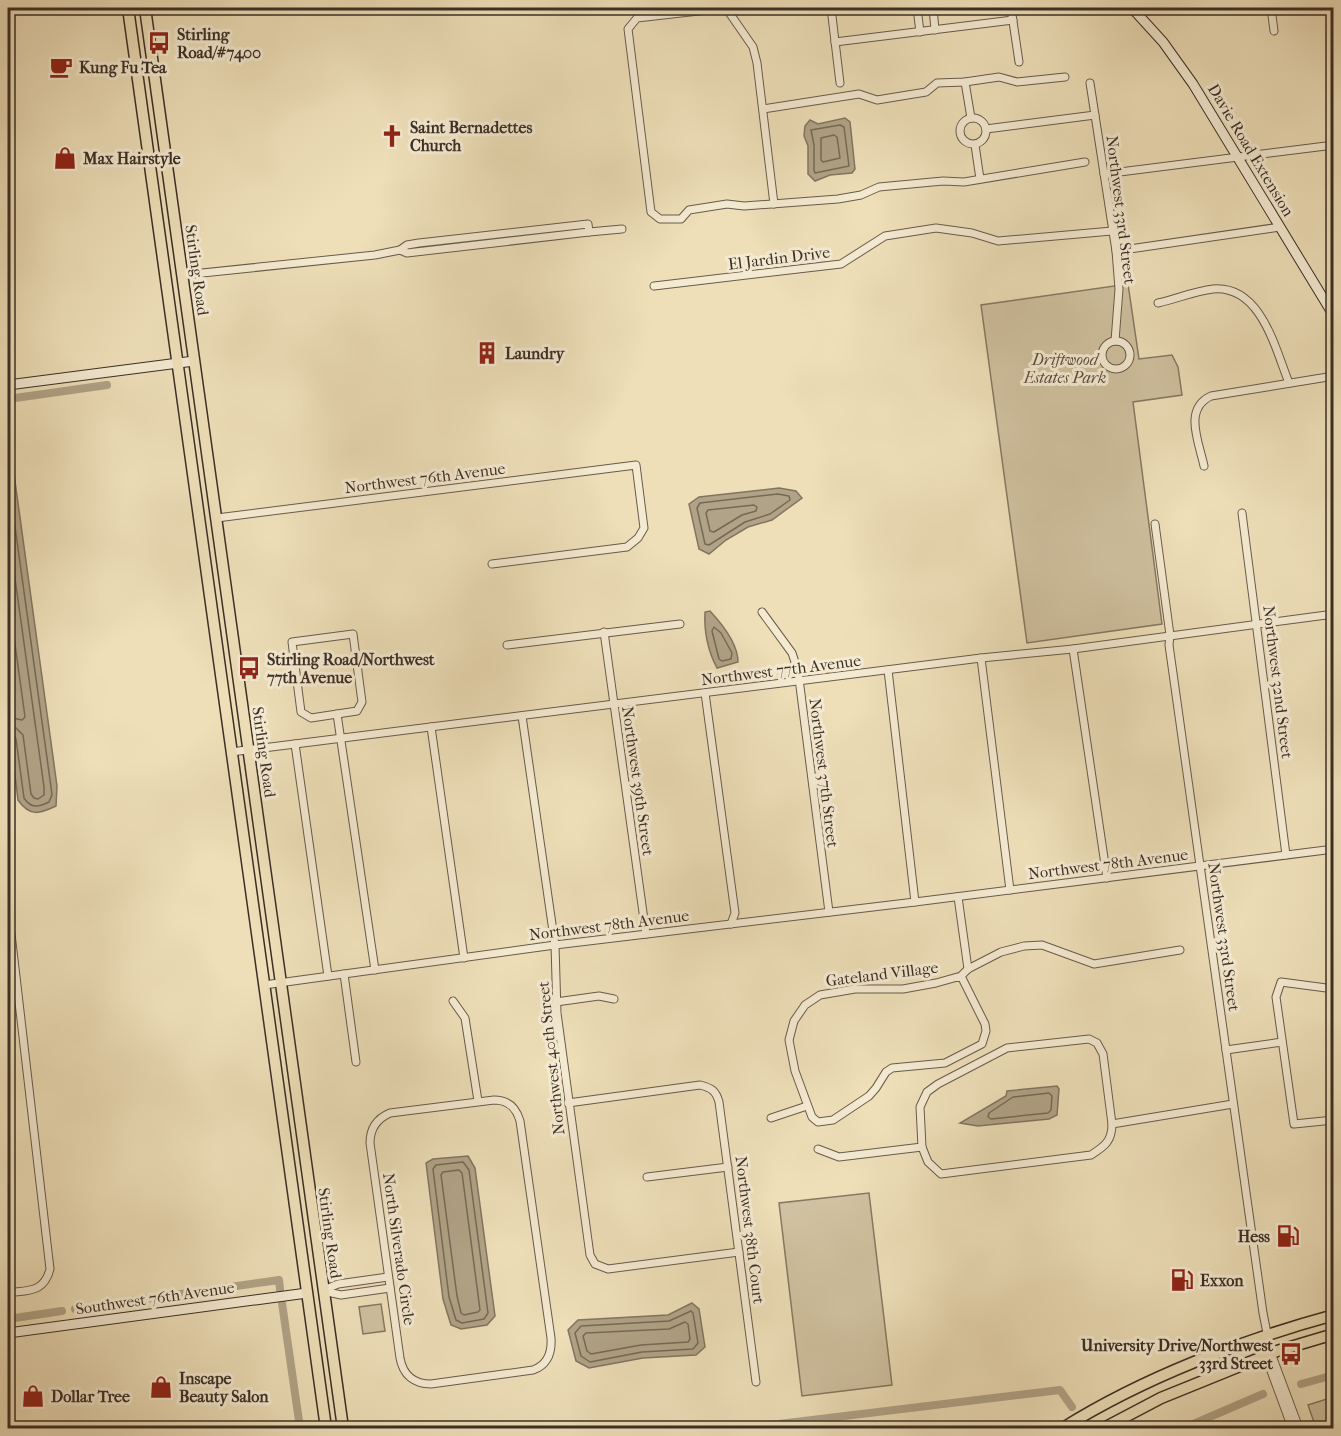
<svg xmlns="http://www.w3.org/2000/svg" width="1341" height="1436" viewBox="0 0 1341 1436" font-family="'IM FELL French Canon',serif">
<rect width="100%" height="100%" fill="#eedfb9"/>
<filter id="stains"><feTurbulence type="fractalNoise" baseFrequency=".00333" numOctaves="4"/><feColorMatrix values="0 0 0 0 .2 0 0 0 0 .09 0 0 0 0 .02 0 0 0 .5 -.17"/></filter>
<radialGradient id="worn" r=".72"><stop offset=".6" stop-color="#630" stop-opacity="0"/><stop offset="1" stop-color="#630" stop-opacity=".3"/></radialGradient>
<g fill="#d0c1a0" stroke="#867862" stroke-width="1.5">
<path d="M1128,284L1139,359L1172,355L1178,367L1182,395L1133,402L1162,624L1027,643L981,305Z"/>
<path d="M869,1193L892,1385L802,1396L779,1203Z"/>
<path d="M381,1304L385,1331L363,1334L359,1307Z"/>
<path d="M1333,1397V1428H1316L1308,1405Z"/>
</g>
<g fill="#b1a387" stroke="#827560" stroke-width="1.5">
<path d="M845,118L850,122L855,169L852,173L830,175L815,181L808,174V146L804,136L805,126L810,120L818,124Z"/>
<path d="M8,465L14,474L57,786L56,806C39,814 30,817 18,800L8,718Z"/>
<path d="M779,488L796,491L802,498L772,520L748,527L726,540L709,554L699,549L689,504L699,497Z"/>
<path d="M710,611C723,625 738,644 738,662L717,668C708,651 704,631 705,612Z"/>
<path d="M1057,1086L1059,1089L1057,1115L1049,1119L978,1126L960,1123L1006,1096L1007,1091Z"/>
<path d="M468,1156L475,1168L495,1316L487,1325L461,1329L451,1325L443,1299L426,1163L433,1159Z"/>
<path d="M692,1303L699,1309L705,1347L696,1355L643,1358L589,1368L576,1361L568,1330L578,1320L668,1315Z"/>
</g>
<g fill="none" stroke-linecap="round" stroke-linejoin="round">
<g stroke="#766956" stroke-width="1.5">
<path d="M840,125L844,127L849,166L815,173L814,170V145L811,130Z"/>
<path d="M834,135L837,137L840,158L823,162L821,160V138Z"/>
<path d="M8,476L51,787L52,795L49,802C39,807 31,809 24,798L16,739L13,734H8"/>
<path d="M778,494L789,496L790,500L770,514L745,522L709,545L705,544L697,508L700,503Z"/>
<path d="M754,505L757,507L756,511L742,515L714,532L710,531L706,513L708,510Z"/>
<path d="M8,528L44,787V795L38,799L34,798L31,794L23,735L16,728L8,726"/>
<path d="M8,593L25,717L22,720L8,717"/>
<path d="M714,627L721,633L732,653L731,659L722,661L719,659L712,631Z"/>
<path d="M1049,1093L1052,1096L1051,1110L1048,1113L991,1119L988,1117L989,1113L1013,1097Z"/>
<path d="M463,1162L469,1170L488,1313L484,1319L462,1323L456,1320L449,1297L433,1169L436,1165Z"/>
<path d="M459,1170L462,1173L480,1310L478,1312L464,1315L461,1313L457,1296L441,1175L443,1172Z"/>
<path d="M691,1311L693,1313L698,1343L693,1349L642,1352L590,1362L581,1356L575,1333L581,1326L669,1321Z"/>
<path d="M685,1322L688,1324L690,1339L688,1342L641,1345L591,1354L587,1351L583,1336L586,1333L669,1329Z"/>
</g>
<g stroke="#b1a387" stroke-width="8">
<path d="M8,399L107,385"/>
<path d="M282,1303L300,1428"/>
<path d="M75,1309L279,1280L280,1289"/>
<path d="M8,1319L62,1311"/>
<path d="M1301,1384L1334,1375"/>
<path d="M746,1428L1060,1390L1072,1407"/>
<path d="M1184,1428L1263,1394"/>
</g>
<g stroke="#685b4a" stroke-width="9">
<g id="street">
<path d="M725,8L637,18L628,29L651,212L660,219H681L689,210L727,204L744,206L838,199L861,195L879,187L943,181L964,182L1085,162"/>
<path d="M726,8L753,47L757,63L774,204"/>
<path d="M831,8L840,83"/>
<path d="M917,8L920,32"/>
<path d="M933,8L935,30"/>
<path d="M1011,8L1019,62"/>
<path d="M1271,8L1274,31"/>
<path d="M835,42L1013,20"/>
<path d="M965,82L971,118"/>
<path d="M1090,83L1116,251L1119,289L1115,341"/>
<path d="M763,109L859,94L877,100L926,92L937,83L965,82L999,77L1017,82L1065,77"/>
<circle cx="973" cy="131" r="13"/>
<path d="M986,129L1095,115"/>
<path d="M975,145L980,179"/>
<path d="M1104,174L1334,145"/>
<path d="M588,224L589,232L407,253L400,250L407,245L419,243Z"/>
<path d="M589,232L622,229"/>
<path d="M1116,251L1280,227"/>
<path d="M183,275L375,255L400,250"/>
<path d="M654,286L841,264L885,236L936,228L972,233L998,241L1112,231"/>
<path d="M1158,303C1176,299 1195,291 1213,289C1261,285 1275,348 1289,383"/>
<circle cx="1116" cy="355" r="14"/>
<path d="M1204,466C1199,442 1183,409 1211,396L1334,376"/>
<path d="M1242,513L1286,855"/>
<path d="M217,518L636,465L644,528L638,538L627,547L492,564"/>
<path d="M1155,524L1170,635L1169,645L1263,1313L1271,1353L1299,1428"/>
<path d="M762,612L792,653L798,671L829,912"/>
<path d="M604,632L646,934"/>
<path d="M353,634L362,702L357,711L311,718L301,712L292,642Z"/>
<path d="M507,645L680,624"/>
<path d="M1073,649L1107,878"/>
<path d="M981,658L1010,890"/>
<path d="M888,670L915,902"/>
<path d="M705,693L735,913L731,924"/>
<path d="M337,714L375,970"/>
<path d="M522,716L555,945L557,1013L590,1255L595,1264L608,1269L739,1252"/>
<path d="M431,727L464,958"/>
<path d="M295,744L328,976"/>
<path d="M231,752L981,658L1073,649L1334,614"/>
<path d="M958,897L968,969"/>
<path d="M8,908L50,1269C44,1293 28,1290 8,1293"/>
<path d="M344,974L356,1062"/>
<path d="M961,976L985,1024L986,1031L982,1044L945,1063L892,1068L886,1072L876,1088L869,1096L833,1120L818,1122L812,1117L795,1071L789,1040L794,1021L805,1005L820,995L855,989H903L936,983L961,976L968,969L1001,952L1024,946L1042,945L1094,964L1180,950"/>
<path d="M264,985L555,945L915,902L1334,849"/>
<path d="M1334,989L1281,982L1276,997L1294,1124L1334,1120"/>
<path d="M453,1001L465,1018L478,1101"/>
<path d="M556,1002L599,996L614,999"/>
<path d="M1089,1039L1097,1043L1103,1054L1112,1124C1112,1141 1105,1146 1091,1155L941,1174L928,1162L922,1147L920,1107L927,1092L938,1084L1007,1048Z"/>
<path d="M1226,1050L1282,1042"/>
<path d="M494,1100C508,1100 516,1107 520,1121L551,1338C552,1353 547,1365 533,1370L431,1384C414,1384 403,1375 400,1358L370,1143C370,1129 376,1119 390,1113Z"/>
<path d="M568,1103L700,1085C712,1088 716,1091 719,1102L756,1382"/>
<path d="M771,1118L807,1106"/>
<path d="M1112,1124L1233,1104"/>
<path d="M818,1149L839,1157L922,1147"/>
<path d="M647,1177L728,1167"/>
<path d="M324,1290L338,1284L388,1277"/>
<path d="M323,1291L341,1295L390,1288"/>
<path d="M1271,1359V1371L1292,1428"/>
</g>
</g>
<g stroke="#3b2f25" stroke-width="11">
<g id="secondary">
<path d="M1132,8L1163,42L1193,84L1334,316"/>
<path d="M8,385L194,361"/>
<path d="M8,1333L307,1293"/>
</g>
</g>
<g stroke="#3b2f25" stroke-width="13">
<g id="primary">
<path d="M128,8L326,1428"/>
<path d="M145,8L343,1428"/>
<path d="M1063,1428C1143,1378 1242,1340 1334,1315"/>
<path d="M1104,1428L1161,1398L1277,1351L1334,1334"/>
</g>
</g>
<use href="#street" stroke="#f4ead2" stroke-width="7"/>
<use href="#secondary" stroke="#f4ead2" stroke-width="9"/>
<use href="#primary" stroke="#eedfb9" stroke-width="10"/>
</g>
<defs>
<g id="bus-bare" transform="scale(1.8)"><path d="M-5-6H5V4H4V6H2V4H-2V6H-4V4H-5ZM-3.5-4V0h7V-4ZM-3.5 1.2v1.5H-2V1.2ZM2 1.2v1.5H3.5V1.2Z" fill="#8f2418" stroke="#f4ead2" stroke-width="2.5" paint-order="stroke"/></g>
<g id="cafe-bare" transform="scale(1.8)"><path d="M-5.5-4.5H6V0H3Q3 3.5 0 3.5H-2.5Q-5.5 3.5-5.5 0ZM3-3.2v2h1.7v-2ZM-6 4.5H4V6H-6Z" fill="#8f2418" stroke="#f4ead2" stroke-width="2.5" paint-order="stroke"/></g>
<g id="church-bare" transform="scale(1.8)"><path d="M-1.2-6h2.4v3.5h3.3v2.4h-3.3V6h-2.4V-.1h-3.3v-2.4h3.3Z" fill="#8f2418" stroke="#f4ead2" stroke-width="2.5" paint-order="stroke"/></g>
<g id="shop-bare" transform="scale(1.8)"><path d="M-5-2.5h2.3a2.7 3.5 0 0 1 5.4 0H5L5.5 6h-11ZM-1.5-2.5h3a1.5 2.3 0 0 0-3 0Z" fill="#8f2418" stroke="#f4ead2" stroke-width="2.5" paint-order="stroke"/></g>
<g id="building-bare" transform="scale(1.8)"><path d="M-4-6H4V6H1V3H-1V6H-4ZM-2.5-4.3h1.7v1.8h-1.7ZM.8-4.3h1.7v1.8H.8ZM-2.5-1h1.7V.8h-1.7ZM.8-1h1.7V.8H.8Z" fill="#8f2418" stroke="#f4ead2" stroke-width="2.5" paint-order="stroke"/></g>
<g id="fuel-bare" transform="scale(1.8)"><path d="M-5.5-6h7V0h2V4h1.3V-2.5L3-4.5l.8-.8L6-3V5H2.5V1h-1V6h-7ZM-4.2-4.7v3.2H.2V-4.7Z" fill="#8f2418" stroke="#f4ead2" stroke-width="2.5" paint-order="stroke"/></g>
</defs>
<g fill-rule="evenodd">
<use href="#bus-bare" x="159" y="43"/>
<use href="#cafe-bare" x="61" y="67"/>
<use href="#church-bare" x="392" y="136"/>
<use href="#shop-bare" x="65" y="158"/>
<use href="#building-bare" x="487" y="353"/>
<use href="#bus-bare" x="249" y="668"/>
<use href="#fuel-bare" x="1288" y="1236"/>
<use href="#fuel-bare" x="1182" y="1280"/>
<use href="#bus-bare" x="1291" y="1354"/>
<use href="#shop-bare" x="161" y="1387"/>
<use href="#shop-bare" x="33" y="1396"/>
</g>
<g text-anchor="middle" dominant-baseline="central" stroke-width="6" stroke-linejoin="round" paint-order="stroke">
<g font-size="16" font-weight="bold" fill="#3b2f25" stroke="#f4ead2" text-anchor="start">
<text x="177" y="34">Stirling<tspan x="177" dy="18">Road/#7400</tspan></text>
<text x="79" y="67">Kung Fu Tea</text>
<text x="410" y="127">Saint Bernadettes<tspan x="410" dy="18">Church</tspan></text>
<text x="83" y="158">Max Hairstyle</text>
<text x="505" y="353">Laundry</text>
<text x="267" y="659">Stirling Road/Northwest<tspan x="267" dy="18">77th Avenue</tspan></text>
<text x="1270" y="1236" text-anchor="end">Hess</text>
<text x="1200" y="1280">Exxon</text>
<text x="1273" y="1345" text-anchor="end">University Drive/Northwest<tspan x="1273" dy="18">33rd Street</tspan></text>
<text x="179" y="1378">Inscape<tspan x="179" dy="18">Beauty Salon</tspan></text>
<text x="51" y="1396">Dollar Tree</text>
</g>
<g font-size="16" fill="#3b2f25" stroke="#f4ead2">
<text transform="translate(1251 150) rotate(59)">Davie Road Extension</text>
<text transform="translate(1121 210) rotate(83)">Northwest 33rd Street</text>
<text transform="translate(779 258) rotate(-7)">El Jardin Drive</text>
<text transform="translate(197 270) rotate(82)">Stirling Road</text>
<text transform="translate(425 478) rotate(-7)">Northwest 76th Avenue</text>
<text transform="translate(781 670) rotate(-7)">Northwest 77th Avenue</text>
<text transform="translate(1278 682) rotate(83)">Northwest 32nd Street</text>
<text transform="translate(264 752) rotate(82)">Stirling Road</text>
<text transform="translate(824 773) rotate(83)">Northwest 37th Street</text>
<text transform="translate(638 781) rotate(82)">Northwest 39th Street</text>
<text transform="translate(1108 864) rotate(-7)">Northwest 78th Avenue</text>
<text transform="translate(609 925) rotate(-7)">Northwest 78th Avenue</text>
<text transform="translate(1224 937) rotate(82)">Northwest 33rd Street</text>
<text transform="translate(882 974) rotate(-7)">Gateland Village</text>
<text transform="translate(551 1058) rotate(-96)">Northwest 40th Street</text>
<text transform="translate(750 1230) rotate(83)">Northwest 38th Court</text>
<text transform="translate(330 1233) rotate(82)">Stirling Road</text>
<text transform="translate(399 1249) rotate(82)">North Silverado Circle</text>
<text transform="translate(155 1298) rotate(-8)">Southwest 76th Avenue</text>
</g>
<g font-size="16" font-style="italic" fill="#594c3e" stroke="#f4ead2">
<text x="1065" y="359">Driftwood<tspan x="1065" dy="18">Estates Park</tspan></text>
</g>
</g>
<rect width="1341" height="1436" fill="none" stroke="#eedfb9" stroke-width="30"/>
<rect x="9" y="9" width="1323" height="1418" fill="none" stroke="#3b2f25" stroke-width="3"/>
<rect x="15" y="15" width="1311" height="1406" fill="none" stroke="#3b2f25" stroke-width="1.5"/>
<rect width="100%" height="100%" filter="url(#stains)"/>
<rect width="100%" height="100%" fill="url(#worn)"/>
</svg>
